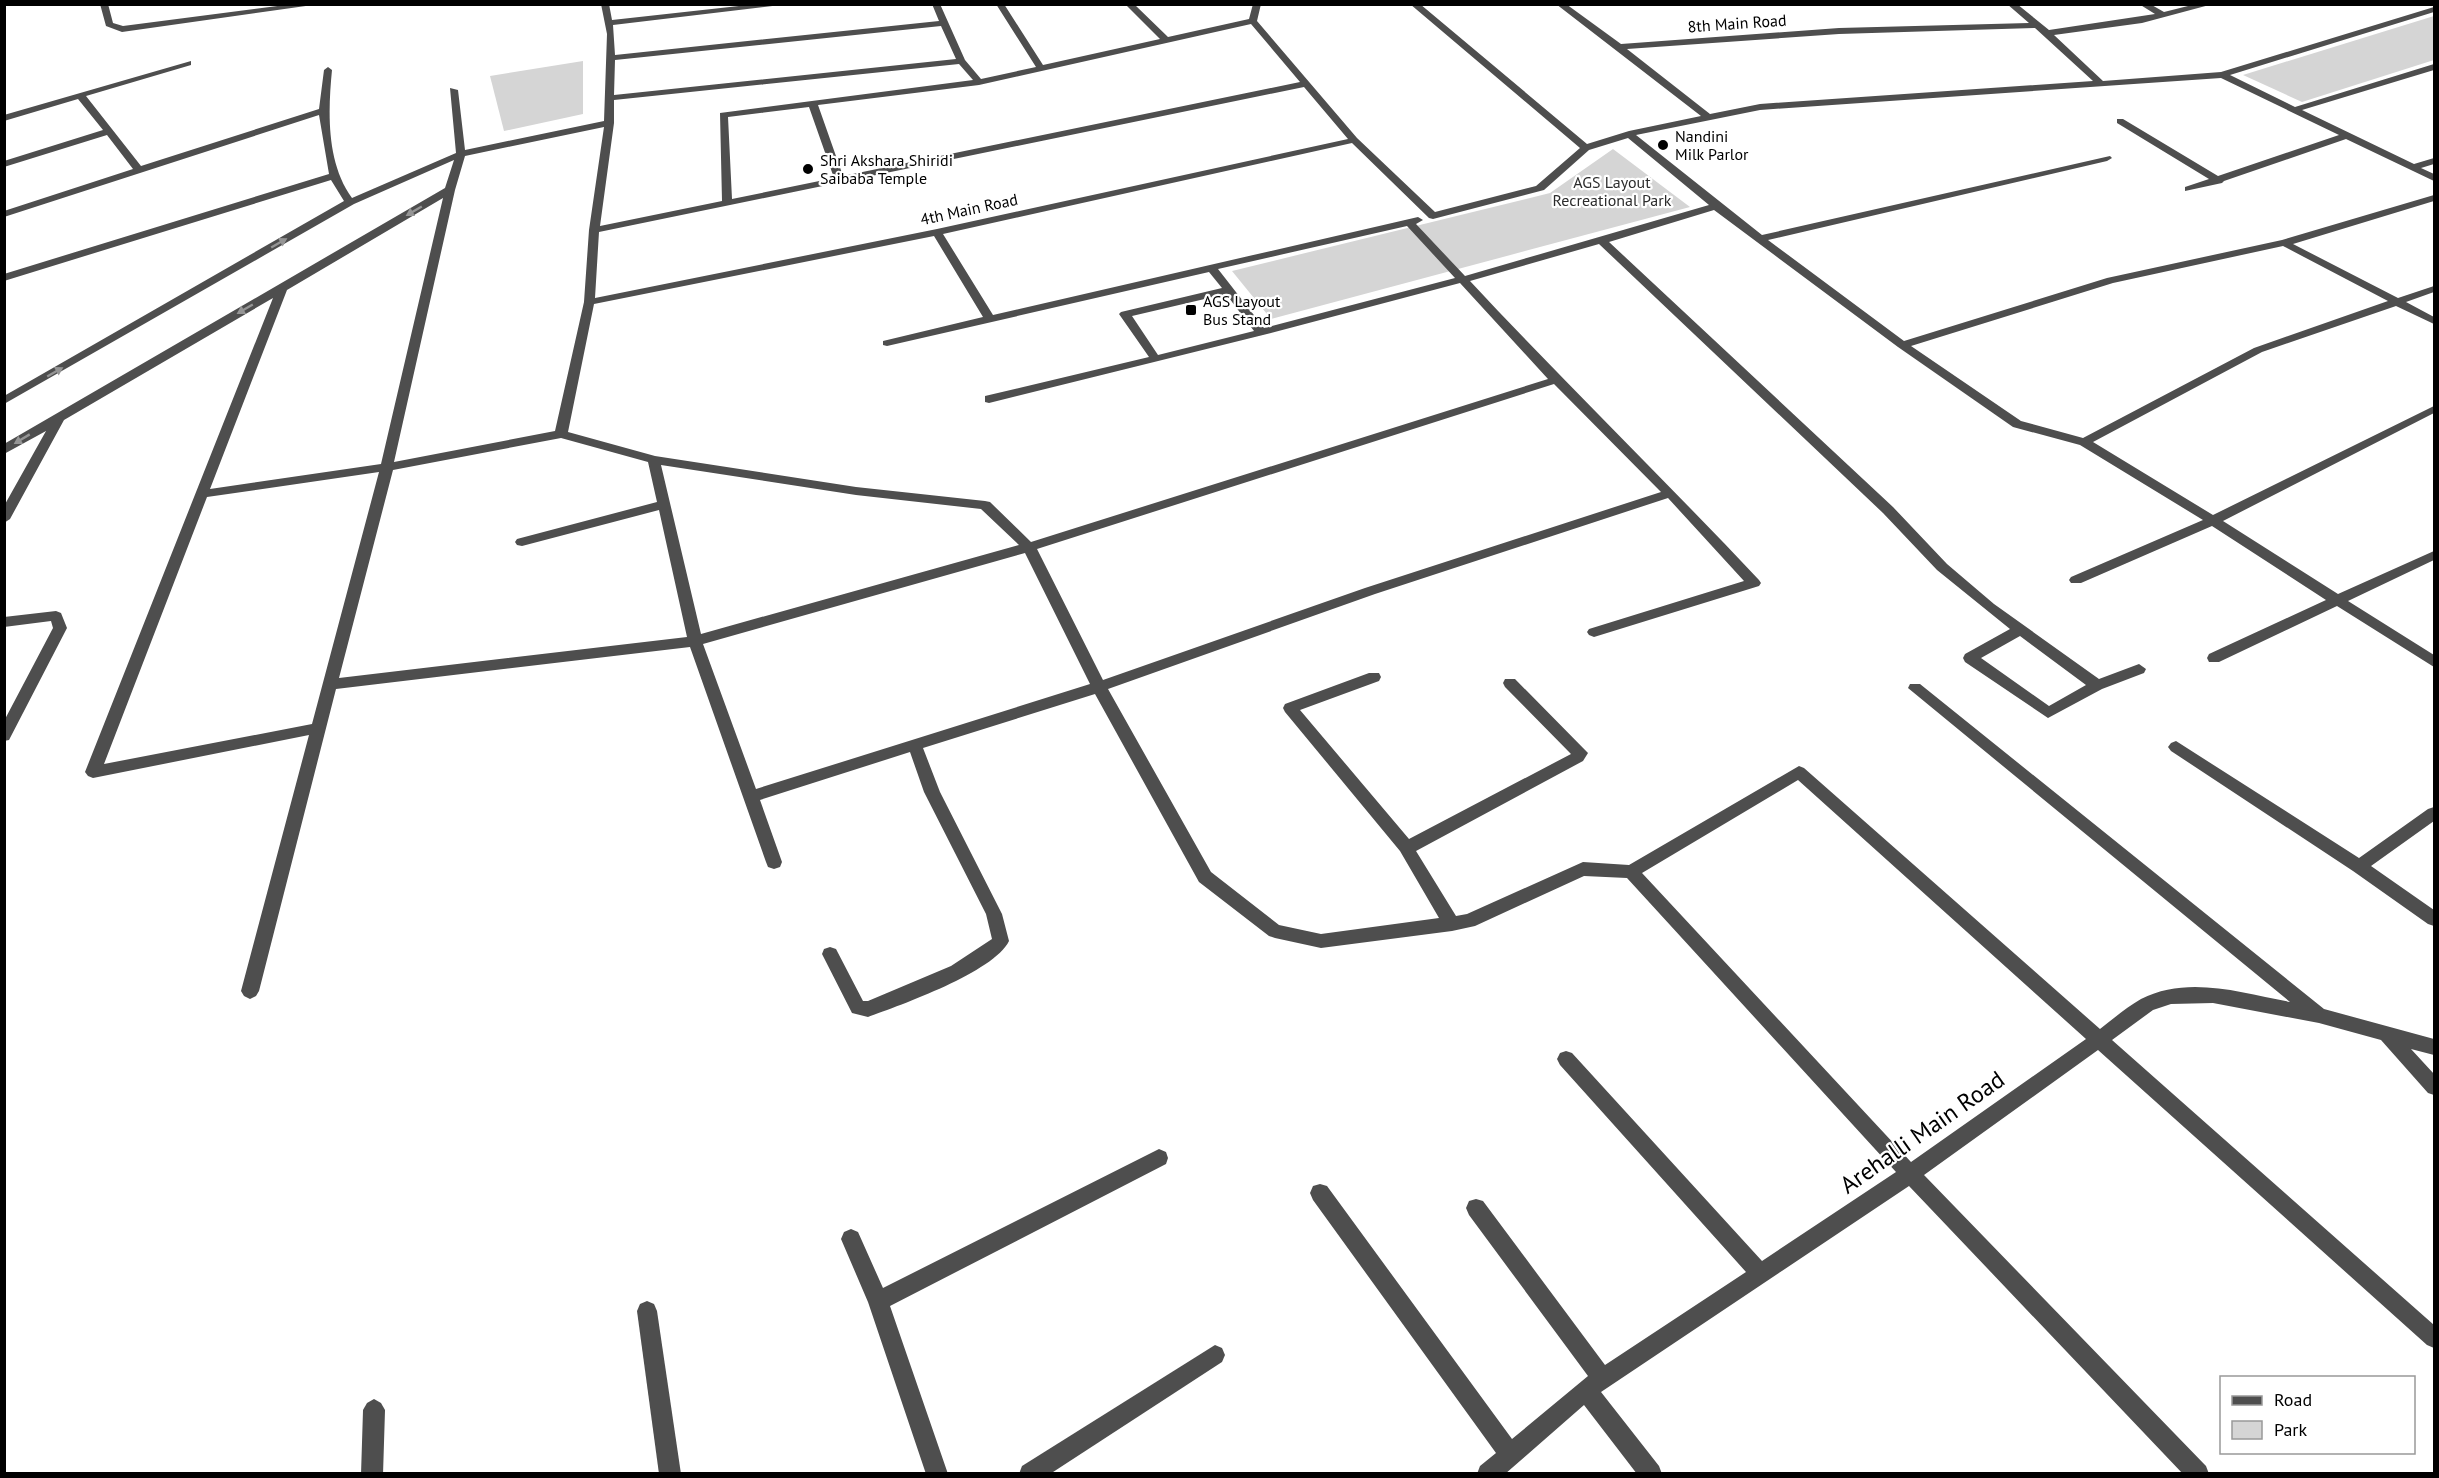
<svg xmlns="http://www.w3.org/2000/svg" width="2439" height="1478" viewBox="0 0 2439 1478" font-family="'PT Sans',sans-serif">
<rect width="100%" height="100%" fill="#fff"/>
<g fill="#d5d5d5">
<path d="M2434,16V60L2302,102L2243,75Z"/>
<path d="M583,61V114L504,131L490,76Z"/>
<path d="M1613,149L1690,207L1271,319L1232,271L1550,193Z"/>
</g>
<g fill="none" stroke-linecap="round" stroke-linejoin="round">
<g fill="#4e4e4e" fill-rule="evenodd">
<path d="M100,4H108L113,23L123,26L293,4H320L122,32L106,26Z"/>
<path d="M601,4H609L612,20L757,4H789L613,25L615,55L939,21L932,4H940L965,60L981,79L1036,67L996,4H1004L1043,65L1160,39L1125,4H1134L1168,37L1249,19L1253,4H1261L1257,21L1357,138L1435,212L1536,186L1580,148L1410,4H1420L1587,144L1629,131L1701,116L1556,4H1566L1621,44L1839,28L2029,23L2007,4H2017L2049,30L2155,14L2139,4H2150L2164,12L2196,4H2213L2142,23L2054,35L2103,81L2221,72L2434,7V12L2230,75L2295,107L2434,64V70L2302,110L2414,164L2434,158V164L2421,168L2434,174V181L2346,139L2224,181L2222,183L2185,191V187L2209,179L2117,123V119H2123L2218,176L2339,135L2221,78L1760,110L1636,135L1762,235L2110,156L2112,158L2107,161L1768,240L1904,341L2107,278L2282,240L2434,195V201L2293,244L2398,298L2434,286V292L2406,302L2434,317V324L2396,306L2262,352L2093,442L2213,515L2434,406V413L2223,521L2338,594L2434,551V560L2348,601L2434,655V667L2337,606L2219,662H2209L2207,658L2209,654L2326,600L2212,526L2081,583H2071L2069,580L2071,577L2203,520L2080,445L2013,427L1898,347L1714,210L1609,242L1893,507L1947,564L1994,604L2099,679L2139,664L2146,669L2144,673L2102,689L2048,718L1965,662L1963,658L1965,654L2010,629L1937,570L1883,513L1599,244L1470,281C1564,382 1664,479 1759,580L1761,583L1759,586L1594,637L1589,635L1587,632L1589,629L1744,581L1668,498L1375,594L1108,689L1211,872L1279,925L1321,934L1439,918L1400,851L1285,712L1283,708L1285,704L1369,673H1379L1381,677L1379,681L1300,710L1409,839L1571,754L1505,687L1503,683L1505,679H1515L1588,753L1583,761L1416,851L1456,916L1467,914L1583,862L1629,865L1799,766L1804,768L2100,1029C2113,1019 2127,1007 2141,999C2188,975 2242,993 2290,1002L1908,688L1910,684H1920L2324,1009L2434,1039V1055L2411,1049L2434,1074V1095L2428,1093L2381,1040L2319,1023L2213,1003L2171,1004L2153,1010L2112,1040L2434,1325V1348L2427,1345L2098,1050L1924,1175L2206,1466L2209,1474H2183L1909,1186L1601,1392L1659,1466L1662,1474H1637L1584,1405L1505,1474H1477L1480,1466L1496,1453L1313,1200L1310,1193L1313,1186L1320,1184L1327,1186L1512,1439L1588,1376L1469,1215L1466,1208L1469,1201L1476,1199L1483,1201L1605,1365L1746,1272L1560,1065L1557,1059L1560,1053L1566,1051L1572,1053L1762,1261L1896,1172L1627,878L1584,876L1475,926L1452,931L1321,948L1275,938L1269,936L1199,882L1095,694L923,748L940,792L1002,914L1009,941C994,972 901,1005 868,1017L852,1013L822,954L824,949L830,947L836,949L863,1001H868L951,966L992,939L986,914L924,792L910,752L760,800L782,862L780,867L774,869L768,867L766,862L690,647L336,689L259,991L256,996L250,999L244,996L241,991L309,735L93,778L88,776L85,772L273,298L64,420L10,519L4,523V506L46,431L4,454V444L445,188L454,160L354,204L4,404V396L344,201L331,180L4,281V274L329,174L319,115L4,217V211L133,169L107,135L4,167V161L103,130L78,99L4,121V115L191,61V65L86,96L141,166L319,109L324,70L328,67L332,70C328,111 326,162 352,198L456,153L450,88L458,90L465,150L604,121L607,34ZM1251,24L1300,82L843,176L818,105L979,85ZM941,26L956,59L614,95L615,60ZM2035,28L2093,81L1760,104L1710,114L1627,49L1839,34ZM959,64L973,80L720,113L722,201L600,226L614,123V100ZM1304,87L1348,139L937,229L595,298L599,232ZM809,107L834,178L732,199L728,117ZM604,127L589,230L584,302L555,431L394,462L455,190L465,156ZM1628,138L1709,205L1465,276L1416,224L1423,220L1418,217L993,315L943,234L1352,143L1429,218L1433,219L1544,190L1589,150ZM443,198L381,464L210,489L287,290ZM1407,226L1455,278L1264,328L1218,269ZM934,236L983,317L883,341V345L887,346L1209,272L1222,288L1121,312L1119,314L1149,357L985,396V402L989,403L1267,334L1460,283L1548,379L1031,542L990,502L985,501L856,487L655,456L568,432L594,304ZM2283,246L2388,301L2254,348L2083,438L2021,421L1911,346L2113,283ZM1226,294L1254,331L1158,355L1132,316ZM1554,384L1661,492L1365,588L1103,680L1037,549ZM561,438L648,462L657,502L517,539L515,542L517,545L522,546L659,510L687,637L339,678L393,470ZM661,465L856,495L981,509L1019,545L701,634ZM379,472L312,724L104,764L207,497ZM1025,553L1090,684L756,789L703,644ZM2020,636L2086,685L2049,706L1981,658ZM1798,780L2086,1039L1911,1162L1642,873Z"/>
<path d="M56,611L61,613L67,628L9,740L4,741V721L53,628L51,621L4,627V617Z"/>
<path d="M2176,741L2359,858L2428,809L2434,807V821L2371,866L2434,910V926L2428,924L2353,871L2171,751L2168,747L2171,743Z"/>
<path d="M1159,1149L1166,1152L1168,1158L1166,1164L890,1306L948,1474H926L868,1302L841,1239L844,1232L851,1229L858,1232L883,1288Z"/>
<path d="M647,1301L654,1304L657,1311L681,1474H659L637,1311L640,1304Z"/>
<path d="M1215,1345L1222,1348L1225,1355L1222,1362L1050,1474H1019L1022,1466Z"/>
<path d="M374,1399L381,1403L385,1410L383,1474H361L363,1410L367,1403Z"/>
</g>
</g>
<defs><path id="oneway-solid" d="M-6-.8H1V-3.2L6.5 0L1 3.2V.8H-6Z" transform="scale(1.5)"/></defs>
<g fill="#959595">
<use href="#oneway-solid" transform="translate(414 211) rotate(150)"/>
<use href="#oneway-solid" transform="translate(279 243) rotate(-30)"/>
<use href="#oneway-solid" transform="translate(245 309) rotate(150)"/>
<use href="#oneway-solid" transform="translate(55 372) rotate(-30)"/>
<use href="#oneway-solid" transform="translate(22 439) rotate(149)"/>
</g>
<g fill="#000" stroke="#fff" stroke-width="2">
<circle cx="1663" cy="145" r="6"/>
<circle cx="808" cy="169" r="6"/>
<rect x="1185" y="304" width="12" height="12" rx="3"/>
</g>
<g text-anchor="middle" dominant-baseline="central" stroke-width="4.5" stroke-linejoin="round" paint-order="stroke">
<g font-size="16" fill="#000" stroke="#fff">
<text transform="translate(1737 23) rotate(-4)">8th Main Road</text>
<text transform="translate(969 209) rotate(-12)">4th Main Road</text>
</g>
<g font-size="16" fill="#000" stroke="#fff" text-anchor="start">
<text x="1675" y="136">Nandini<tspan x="1675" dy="18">Milk Parlor</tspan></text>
<text x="820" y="160">Shri Akshara Shiridi<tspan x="820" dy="18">Saibaba Temple</tspan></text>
<text x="1203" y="301">AGS Layout<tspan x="1203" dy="18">Bus Stand</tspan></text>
</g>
<g font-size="16" fill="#2c2c2c" stroke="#fff">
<text x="1612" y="182">AGS Layout<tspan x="1612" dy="18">Recreational Park</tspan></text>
</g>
<g font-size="24" fill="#000" stroke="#fff">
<text transform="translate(1922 1132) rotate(-35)">Arehalli Main Road</text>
</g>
</g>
<rect width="2439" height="1478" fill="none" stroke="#000000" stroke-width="12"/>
<rect x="2220" y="1376" width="195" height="78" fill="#ffffff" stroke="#999999" stroke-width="1.5"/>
<rect x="2232" y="1396" width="30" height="9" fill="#4e4e4e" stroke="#999999" stroke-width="1.5"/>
<text x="2274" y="1406" font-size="18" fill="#000000">Road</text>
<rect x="2232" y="1421" width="30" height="18" fill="#d5d5d5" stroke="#999999" stroke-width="1.5"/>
<text x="2274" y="1436" font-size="18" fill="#000000">Park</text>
</svg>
